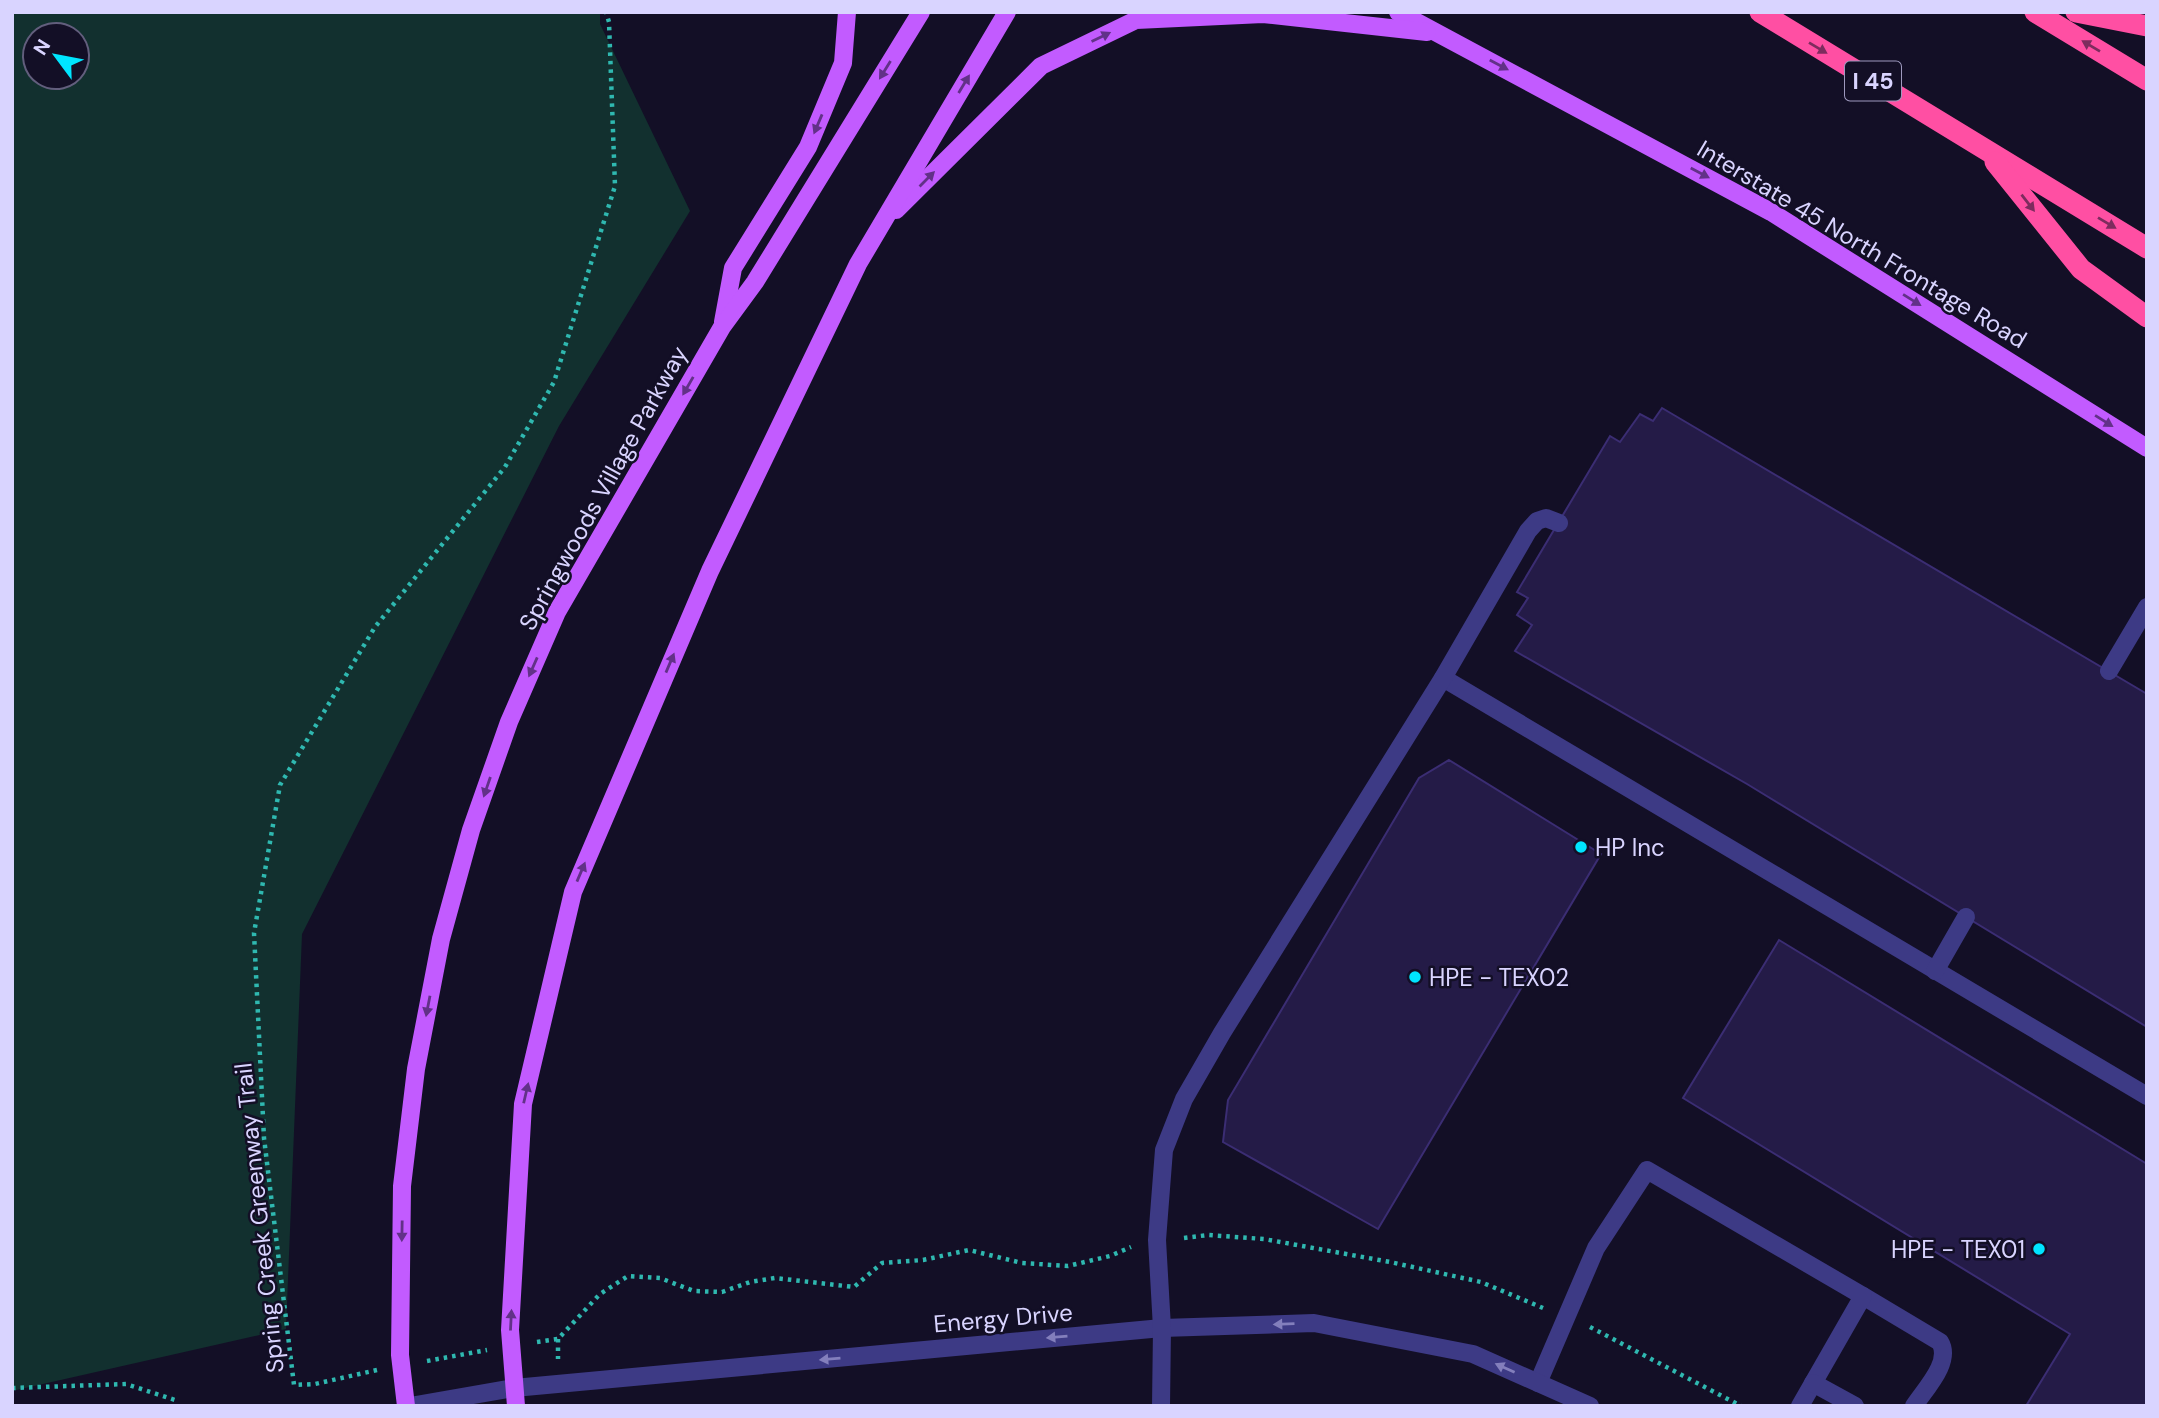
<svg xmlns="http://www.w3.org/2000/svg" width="2159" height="1418" viewBox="0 0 2159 1418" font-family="'DM Sans',sans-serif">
<rect width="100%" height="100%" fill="#130f26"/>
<path fill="#12302f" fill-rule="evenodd" d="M12,12H600V24L690,211L559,426L302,934L286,1329L12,1391ZM35,35H77V77H35Z"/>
<g fill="#241b47" stroke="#3b2d73" stroke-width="2">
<path d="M1662,408L2147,694V1027L1747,784L1515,651L1532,625L1517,615L1528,598L1517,592L1610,436L1620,442L1640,414L1653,421Z"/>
<path d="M1449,760L1601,854L1378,1229L1223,1142L1228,1100L1419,778Z"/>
<path d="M1779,940L2147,1164V1406H2026L2070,1334L1683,1098Z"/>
</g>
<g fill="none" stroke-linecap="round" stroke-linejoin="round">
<g stroke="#2fb8b0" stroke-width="4.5" stroke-dasharray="3.5 5" stroke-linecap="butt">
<path d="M1184,1238L1208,1235L1264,1239L1390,1262L1481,1282L1543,1308"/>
<path d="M1590,1327L1741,1406"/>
<path d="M558,1339V1359"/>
<path d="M537,1342L558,1339L600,1294L628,1276L660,1278L694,1291L722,1292L750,1282L775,1278L854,1287L882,1263L923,1260L969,1250L1022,1263L1068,1266L1110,1256L1131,1247"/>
<path d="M427,1361L487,1350"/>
<path d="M377,1370L315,1384L294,1385L264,1138L254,933L280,785L375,627L505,467L554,382L615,186L609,22L606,12"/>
<path d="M12,1388L126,1384L175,1400"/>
</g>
<g stroke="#3d3a85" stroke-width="18">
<path d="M2109,671L2147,607"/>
<path d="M1443,678L2147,1096"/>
<path d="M1935,971L1966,917"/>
<path d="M1863,1296L1940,1342C1952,1362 1925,1389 1914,1406"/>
<path d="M1538,1383L1596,1248L1647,1170L1863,1296L1800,1406"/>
<path d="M1813,1383L1855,1406"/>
<path d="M410,1406L514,1388L1162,1328L1314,1323L1473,1354L1590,1406"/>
<path d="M1161,1406L1162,1328L1157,1240L1164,1150L1184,1099L1222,1033L1443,678L1528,531L1537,521L1546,518L1559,523"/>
</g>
<g stroke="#c25bff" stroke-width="18">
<path d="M1398,12L1771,212L2147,448"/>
<path d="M896,210L1041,66L1136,20L1263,14L1427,32"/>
<path d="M723,322L733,268L808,147L843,63L847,12"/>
<path d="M406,1406L400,1355L402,1186L416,1069L441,939L471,830L509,722L557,612L722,327L755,282L921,12"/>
<path d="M516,1406L510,1330L523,1104L573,892L710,571L858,264L1007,12"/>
</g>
<g stroke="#ff4fa3" stroke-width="21">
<path d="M1760,12L2147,248"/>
<path d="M2035,12L2147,80"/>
<path d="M2076,12L2147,26"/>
<path d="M1995,162L2081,269L2147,317"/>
</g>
</g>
<defs><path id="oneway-solid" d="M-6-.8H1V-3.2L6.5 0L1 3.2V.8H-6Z" transform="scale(1.75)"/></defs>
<g fill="#623188">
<use href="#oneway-solid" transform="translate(1101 37) rotate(-26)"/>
<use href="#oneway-solid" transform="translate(1499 65) rotate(28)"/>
<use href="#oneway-solid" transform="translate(885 70) rotate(122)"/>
<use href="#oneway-solid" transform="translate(964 84) rotate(-59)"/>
<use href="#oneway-solid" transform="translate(818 124) rotate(113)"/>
<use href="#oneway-solid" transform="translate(1700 173) rotate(28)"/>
<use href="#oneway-solid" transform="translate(927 179) rotate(-45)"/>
<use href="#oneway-solid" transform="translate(1912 300) rotate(32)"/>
<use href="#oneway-solid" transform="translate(688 386) rotate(120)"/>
<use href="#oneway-solid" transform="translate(2104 421) rotate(32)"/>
<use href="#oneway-solid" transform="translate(670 663) rotate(-67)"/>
<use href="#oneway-solid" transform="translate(533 667) rotate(114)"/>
<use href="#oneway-solid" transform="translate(487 787) rotate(109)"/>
<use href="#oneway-solid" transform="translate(581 872) rotate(-67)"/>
<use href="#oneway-solid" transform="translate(428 1006) rotate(101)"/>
<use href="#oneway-solid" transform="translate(526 1093) rotate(-77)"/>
<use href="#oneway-solid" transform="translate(402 1231) rotate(91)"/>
<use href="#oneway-solid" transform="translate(511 1320) rotate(-87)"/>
</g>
<g fill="#7d2c5e">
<use href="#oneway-solid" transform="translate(2091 46) rotate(-149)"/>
<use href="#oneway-solid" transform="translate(1818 48) rotate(31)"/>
<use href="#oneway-solid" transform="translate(2028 203) rotate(52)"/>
<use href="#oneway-solid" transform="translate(2107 223) rotate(31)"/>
</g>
<g fill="#837fbc">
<use href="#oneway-solid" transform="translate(1284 1324) rotate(178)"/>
<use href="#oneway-solid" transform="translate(1057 1337) rotate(175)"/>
<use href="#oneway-solid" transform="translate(830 1359) rotate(175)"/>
<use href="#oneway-solid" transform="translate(1505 1368) rotate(-156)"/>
</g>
<g fill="#00e5ff" stroke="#130f26" stroke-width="2.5">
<circle cx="1581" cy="847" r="7"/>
<circle cx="1415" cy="977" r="7"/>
<circle cx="2039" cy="1249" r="7"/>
</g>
<g text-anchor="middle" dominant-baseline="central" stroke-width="5" stroke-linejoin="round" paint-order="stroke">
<rect fill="#130f26" stroke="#9e99be" stroke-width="2" x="1845" y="61.5" width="56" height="39" rx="5"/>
<g font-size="23" font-weight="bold" fill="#d9d4ff">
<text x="1873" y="81">I 45</text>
</g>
<g font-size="24" fill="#d9d4ff" stroke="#130f26">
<text transform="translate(1862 244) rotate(31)">Interstate 45 North Frontage Road</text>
<text transform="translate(603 488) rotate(-61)">Springwoods Village Parkway</text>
<text transform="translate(259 1218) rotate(-96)">Spring Creek Greenway Trail</text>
<text transform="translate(1003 1318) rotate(-5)">Energy Drive</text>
</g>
<g font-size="24" fill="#d9d4ff" stroke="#130f26" text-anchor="start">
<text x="1595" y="847">HP Inc</text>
<text x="1429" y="977">HPE - TEX02</text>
<text x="2025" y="1249" text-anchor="end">HPE - TEX01</text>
</g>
</g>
<rect width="2159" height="1418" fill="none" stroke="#d9d4ff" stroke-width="28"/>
<g transform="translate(56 56) rotate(302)"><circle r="33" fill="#130f26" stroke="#625e7d" stroke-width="2"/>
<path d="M0-5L12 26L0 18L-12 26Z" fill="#00e5ff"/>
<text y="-10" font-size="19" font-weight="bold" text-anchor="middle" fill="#d9d4ff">N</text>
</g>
</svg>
